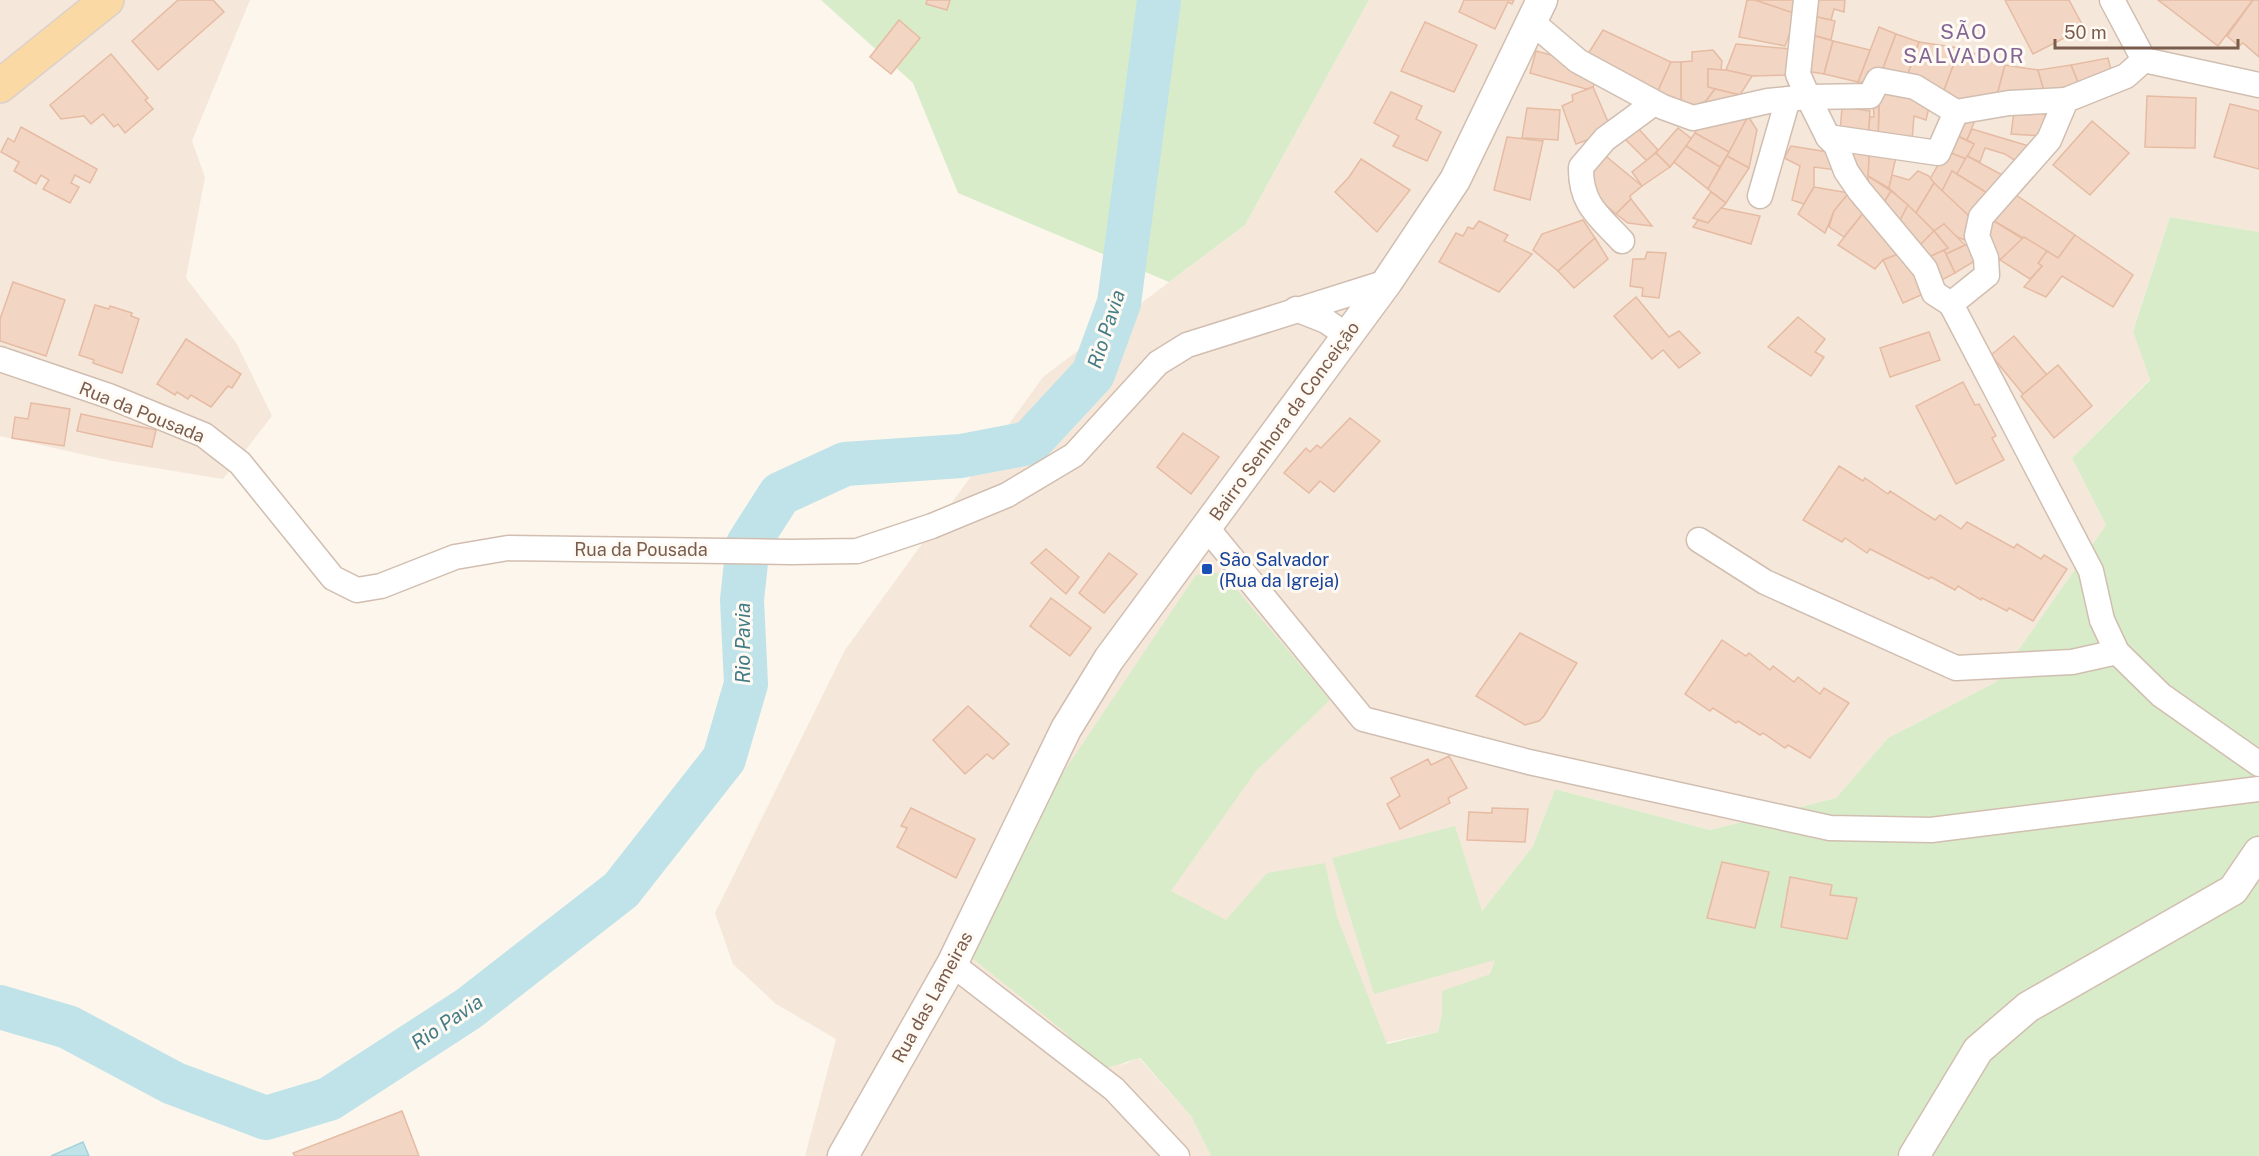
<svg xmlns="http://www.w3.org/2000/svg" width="2259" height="1156" viewBox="0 0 2259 1156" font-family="'Public Sans',sans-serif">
<rect width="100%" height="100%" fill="#fdf6ec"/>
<g fill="#f5e8da">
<path d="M0,0H250L192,141L205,177L186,278L237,344L272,416L223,479L112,461L0,436Z"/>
<path d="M1369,0H2259V232L2170,217L2133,330L2150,379L2072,458L2106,525L1996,682L1888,738L1836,798L1710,830L1555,789L1533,846L1481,912L1497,955L1490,974L1443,991L1442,1013L1438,1032L1350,1050L1253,1046L1221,999L1120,1066L1139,1058L1191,1116L1211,1156H805L836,1039L776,1004L733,964L715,913L845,650L1043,377L1245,225Z"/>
</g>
<g fill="#d8ecc9">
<path d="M821,0H1369L1245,225L1169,282L958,193L913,83Z"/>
<path d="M2170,217L2259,232V1156H1211L1191,1116L1140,1058L1106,1068L1076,1048L1066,1033L972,958L1044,801L1196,575L1222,572L1330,700L1256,771L1171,891L1226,920L1267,873L1325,863L1337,917L1387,1044L1438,1032L1442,1013V991L1490,974L1495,960L1374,994L1332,858L1455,826L1482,911L1533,846L1555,789L1710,830L1836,798L1888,738L1996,682L2106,525L2072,458L2150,380L2133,331Z"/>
</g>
<path fill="#bfe3e8" stroke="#a5d3da" stroke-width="1.5" d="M83,1142L89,1156H51Z"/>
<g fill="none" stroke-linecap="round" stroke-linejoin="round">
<path stroke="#bfe3e8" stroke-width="44" d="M0,1007L68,1027L173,1083L266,1118L329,1099L468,1009L621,890L724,759L746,684L742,600L748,544L780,494L845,464L961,456L1029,443L1093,374L1119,303L1159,0"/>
</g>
<g fill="#f3d5c3" stroke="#e6bba3" stroke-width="1.5">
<path d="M178,0H213L224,12L158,70L132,41Z"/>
<path d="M927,0H950L947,10L926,4Z"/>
<path d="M1464,0H1514L1512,4L1508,2L1495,29L1459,12Z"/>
<path d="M1747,0H1755L1797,14L1785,46L1739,37Z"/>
<path d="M1755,0H1798L1797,14Z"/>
<path d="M1811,0H1845L1844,12L1834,9L1831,20L1808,15Z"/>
<path d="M2005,0H2069L2084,28L2033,54Z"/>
<path d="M2158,0H2251L2252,1L2218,46Z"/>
<path d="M2253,0H2259V57L2243,43L2239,46L2227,36Z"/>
<path d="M1808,15L1835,21L1831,40L1805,33Z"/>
<path d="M899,20L920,38L891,74L870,57Z"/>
<path d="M1425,22L1477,45L1454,92L1401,71Z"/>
<path d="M1879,27L1896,34L1882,71L1870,83L1858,82Z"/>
<path d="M1603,30L1671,62L1658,91L1588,54Z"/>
<path d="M1808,34L1833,41L1824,74L1806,71Z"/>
<path d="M1896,34L1919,42L1907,77L1882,71Z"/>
<path d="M1833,41L1870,50L1858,82L1824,74Z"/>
<path d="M1919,42L1960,48L1941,98L1907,77Z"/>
<path d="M1736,44L1791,49V75L1752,76L1726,70Z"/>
<path d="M1960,48L2005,65L1996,99L1957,105L1941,98Z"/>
<path d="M1713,50L1722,61L1721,70L1708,69V87L1715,89L1706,101L1696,105L1681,102V62L1692,61V52Z"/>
<path d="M1536,51L1570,60L1598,75L1593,87L1586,89L1530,73Z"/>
<path d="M111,54L148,98L145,100L153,109L125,133L118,124L114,127L103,114L91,124L84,116L61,119L50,105Z"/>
<path d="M2108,58L2111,70L2079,85L2071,65Z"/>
<path d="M1671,62H1681V102L1658,91Z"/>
<path d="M2005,65L2038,70L2045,94L1996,99Z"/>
<path d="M2071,65L2079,85L2045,94L2038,70Z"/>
<path d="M1708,69L1726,70L1752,76L1740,95L1708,87Z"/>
<path d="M1880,86L1931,99L1926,120L1914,116L1912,141L1878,139Z"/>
<path d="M1593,87L1612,131L1576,144L1562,106L1573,101L1572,95Z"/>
<path d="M1715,89L1740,95L1712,108L1706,101Z"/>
<path d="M1391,92L1422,106L1416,119L1441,132L1427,161L1393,146L1399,136L1374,123Z"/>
<path d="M2147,96L2196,98L2195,148L2145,147Z"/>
<path d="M1873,102H1879L1878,139L1868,136L1870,117H1874Z"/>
<path d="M2230,104L2259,111V169L2214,157Z"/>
<path d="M2015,105H2046L2043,136L2011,134Z"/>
<path d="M1842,107L1870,111L1868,136L1840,132Z"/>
<path d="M1527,108L1560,110L1558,140L1522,138Z"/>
<path d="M1748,116L1757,130L1749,168L1727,156Z"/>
<path d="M1748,116L1729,152L1695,133L1702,119Z"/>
<path d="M1961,116L1975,120L1967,140L1953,134Z"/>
<path d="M2092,121L2129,153L2090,195L2053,165Z"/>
<path d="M1636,126L1658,150L1647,161L1622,136Z"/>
<path d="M21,127L97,169L90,183L75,175L71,183L79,187L70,203L43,189L49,180L41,175L36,184L14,171L19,162L1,152L8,138L14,142Z"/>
<path d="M1678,128L1692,139L1670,167L1656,153Z"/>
<path d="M1972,129L2032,147L2020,164L2005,154L1985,148L1980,162L1967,156L1974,144L1967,140Z"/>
<path d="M1695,133L1729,152L1720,167L1686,146Z"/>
<path d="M1953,134L1974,144L1966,159L1946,151Z"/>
<path d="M1507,137L1543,141L1530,200L1494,190Z"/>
<path d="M1848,144H1870L1868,182H1863Z"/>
<path d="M1870,144L1898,148L1889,188L1868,176Z"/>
<path d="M1686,146L1720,167L1708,189L1674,162Z"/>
<path d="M1791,146L1834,153L1836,170L1814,167V187L1804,204L1792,200L1800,166L1784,158Z"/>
<path d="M1946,151L1966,159L1957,174L1952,171L1942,191L1930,179Z"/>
<path d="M1602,153L1642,186L1630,196L1631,199L1616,214L1586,188Z"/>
<path d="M1656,153L1670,167L1642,186L1632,172Z"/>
<path d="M1727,156L1749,168L1726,203L1708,189Z"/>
<path d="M1967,156L2004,176L1987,193L1957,174Z"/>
<path d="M1361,159L1410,190L1377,232L1335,192L1349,177Z"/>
<path d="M1918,171L1929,176L1934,183L1916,213L1889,188L1892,175L1909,180Z"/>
<path d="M1952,171L1987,193L1970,217L1942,191Z"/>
<path d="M1868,176L1891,191L1880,209L1868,182Z"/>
<path d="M1934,183L1970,217L1964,240L1953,235L1944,224L1934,231L1916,213Z"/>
<path d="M1814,187L1849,193L1834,211L1825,233L1798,214Z"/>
<path d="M1852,189L1868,207L1844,237L1829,227L1834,211Z"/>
<path d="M1891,191L1908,205L1896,228L1880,209Z"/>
<path d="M1711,192L1726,203L1708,223L1693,218Z"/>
<path d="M2013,193L2075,235L2058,258L1989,218Z"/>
<path d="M1631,199L1652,226L1628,223L1616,214Z"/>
<path d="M1908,205L1934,231L1916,249L1896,228Z"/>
<path d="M1868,207L1906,251L1883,260L1875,269L1838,245Z"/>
<path d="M1721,208L1760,216L1751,244L1693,227L1698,220L1708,223Z"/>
<path d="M1989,218L2023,239L2000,260L1989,246Z"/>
<path d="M1583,220L1595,238L1558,271L1533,250L1542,234Z"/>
<path d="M1479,221L1508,235L1504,241L1532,254L1499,292L1439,262L1456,233L1463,236L1468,227L1473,229Z"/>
<path d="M1944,224L1965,245L1946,254L1944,250L1948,248L1934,231Z"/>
<path d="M1934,231L1948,248L1925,259L1916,249Z"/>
<path d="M2075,235L2133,275L2113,307L2062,276L2046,297L2024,287L2042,266L2038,263L2047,251L2058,258Z"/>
<path d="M2024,237L2047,251L2038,263L2042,266L2030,279L2000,260Z"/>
<path d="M1595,238L1608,259L1574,288L1558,271Z"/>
<path d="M1972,242L1978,259L1955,273L1946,254Z"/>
<path d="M1944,250L1955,273L1938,282L1925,259Z"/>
<path d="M1906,251L1928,292L1903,303L1883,260Z"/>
<path d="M1647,252L1666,253L1659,298L1642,296L1643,288L1630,286L1633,259H1645Z"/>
<path d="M13,282L65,300L46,356L0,341V319Z"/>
<path d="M1636,297L1669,337L1679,331L1700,353L1679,368L1663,350L1652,359L1614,316Z"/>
<path d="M95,305L109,309L110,306L132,313L131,316L139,319L122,373L93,363L94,360L79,355Z"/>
<path d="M1798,317L1825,339L1815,352L1824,357L1811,376L1768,347Z"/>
<path d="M1929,332L1940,360L1890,377L1880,348Z"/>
<path d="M2014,336L2047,375L2023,394L1991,355Z"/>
<path d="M186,339L241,374L232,388L228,386L211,407L191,395L188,399L177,392L175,395L157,384Z"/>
<path d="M2058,365L2092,406L2054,438L2021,396Z"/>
<path d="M1963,382L1975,405L1979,404L1996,436L1992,438L2004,460L1956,484L1916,406Z"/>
<path d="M31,403L70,409L64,446L12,438L15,417L28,419Z"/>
<path d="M81,414L156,430L152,447L77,431Z"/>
<path d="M1350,418L1380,441L1334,492L1320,481L1309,493L1284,473L1306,448L1310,452L1317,445L1321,448Z"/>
<path d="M1183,433L1219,457L1191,494L1157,467Z"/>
<path d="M1839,466L1863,481L1865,478L1888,494L1890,491L1935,520L1940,515L1961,529L1967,522L2014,548L2017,544L2041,559L2044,555L2067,569L2033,621L2009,608L2007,611L1982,598L1981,600L1958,586L1955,590L1931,577L1929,579L1870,549L1867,553L1845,538L1842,542L1803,520Z"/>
<path d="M1046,549L1079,577L1066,594L1031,563Z"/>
<path d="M1109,553L1137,574L1104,613L1079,593Z"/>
<path d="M1051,598L1091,628L1070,656L1030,626Z"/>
<path d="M1520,633L1577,663L1544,716L1539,721L1525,725L1476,696Z"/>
<path d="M1722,640L1746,656L1749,653L1770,670L1773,666L1794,682L1798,677L1820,694L1824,688L1849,703L1810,758L1788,745L1785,748L1763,733L1760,735L1738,721L1736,723L1713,708L1710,711L1685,694Z"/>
<path d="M968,706L1009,744L993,759L987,754L965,774L933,740Z"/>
<path d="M1449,756L1467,788L1448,798L1450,803L1400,829L1387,804L1400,796L1391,778L1428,759L1431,765Z"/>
<path d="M911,808L975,839L956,878L897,847L907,828L901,826Z"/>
<path d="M1492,808L1528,809L1525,842L1467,840L1469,812L1492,813Z"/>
<path d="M1722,862L1769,872L1755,928L1707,918Z"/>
<path d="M1790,877L1832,885L1830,895L1857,898L1847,939L1781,927Z"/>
<path d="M402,1111L419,1156H295L293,1153Z"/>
</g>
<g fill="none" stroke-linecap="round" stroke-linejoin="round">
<g stroke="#d1beb0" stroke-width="27">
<g id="minor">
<path d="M1806,0L1798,74L1808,97L1828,137L1836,145L1846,171L1859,190L1925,269L1934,293L1951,304"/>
<path d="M2112,0L2144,60L2259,85"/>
<path d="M1532,22L1578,61L1663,107L1693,118L1768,101L1808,97L1870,96L1878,80L1915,87L1956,112L2009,103L2066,100"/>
<path d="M2144,60L2126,76L2066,100L2049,140L1981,217L1977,236L1986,258L1987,275L1951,304L2091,571L2102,620L2117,652L2161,695L2259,764"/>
<path d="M1828,137L1938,153L1956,112"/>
<path d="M1760,196L1788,99"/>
<path d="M1622,241C1599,216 1580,204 1581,167L1605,139L1654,103"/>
<path d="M1296,309L1326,321L1346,335"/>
<path d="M0,359L109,396L204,435L240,463L333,578L357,590L381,586L455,557L508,548L791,552L857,551L932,526L1007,495L1074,455L1158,363L1187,345L1387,282"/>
<path d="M1207,528L1363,719L1529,762L1830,828L1931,830L2259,789"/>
<path d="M1699,540L1765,582L1956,668L2072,662L2117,652"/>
<path d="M952,964L1114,1089L1177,1156"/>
</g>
</g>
<g stroke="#d1beb0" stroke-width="33">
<g id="tertiary">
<path d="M843,1156L952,964L1066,729L1109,659L1387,282L1455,180L1542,0"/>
<path d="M1914,1156L1978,1050L2028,1007L2233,890L2259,852"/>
</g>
</g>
<g stroke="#dad1cd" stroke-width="36">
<path id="primary" d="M0,86L107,0"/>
</g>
<use href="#minor" stroke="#fff" stroke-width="24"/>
<use href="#tertiary" stroke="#fff" stroke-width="30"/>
<use href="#primary" stroke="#fbd9a5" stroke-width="33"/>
</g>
<rect fill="#1a4fb4" stroke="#fffaf3" stroke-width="2" x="1201" y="563" width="12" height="12" rx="3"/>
<g text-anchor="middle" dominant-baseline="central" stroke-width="6" stroke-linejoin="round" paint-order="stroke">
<g font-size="18" fill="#7a5c4d" stroke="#fffaf3">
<text transform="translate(142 412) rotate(22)">Rua da Pousada</text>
<text transform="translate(1284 421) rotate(-54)">Bairro Senhora da Conceição</text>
<text x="641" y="549">Rua da Pousada</text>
<text transform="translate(932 997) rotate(-61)">Rua das Lameiras</text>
</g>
<g font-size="18" fill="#164399" stroke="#fffaf3" text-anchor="start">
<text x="1219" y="559">São Salvador<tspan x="1219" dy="21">(Rua da Igreja)</tspan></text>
</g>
<g font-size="20" font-style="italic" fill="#437c86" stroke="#fffaf3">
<text transform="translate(1106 329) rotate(-72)">Rio Pavia</text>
<text transform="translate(743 643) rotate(-90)">Rio Pavia</text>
<text transform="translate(447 1022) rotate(-34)">Rio Pavia</text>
</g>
<g font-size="21" letter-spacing="1.5" fill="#846695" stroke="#fffaf3">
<text x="1964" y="31">SÃO<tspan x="1964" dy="24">SALVADOR</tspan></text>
</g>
</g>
<path d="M2055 39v9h183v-9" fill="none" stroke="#7a5c4d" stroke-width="3"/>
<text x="2064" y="39" font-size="18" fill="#7a5c4d" stroke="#fffaf3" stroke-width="4.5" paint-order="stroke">50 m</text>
</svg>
